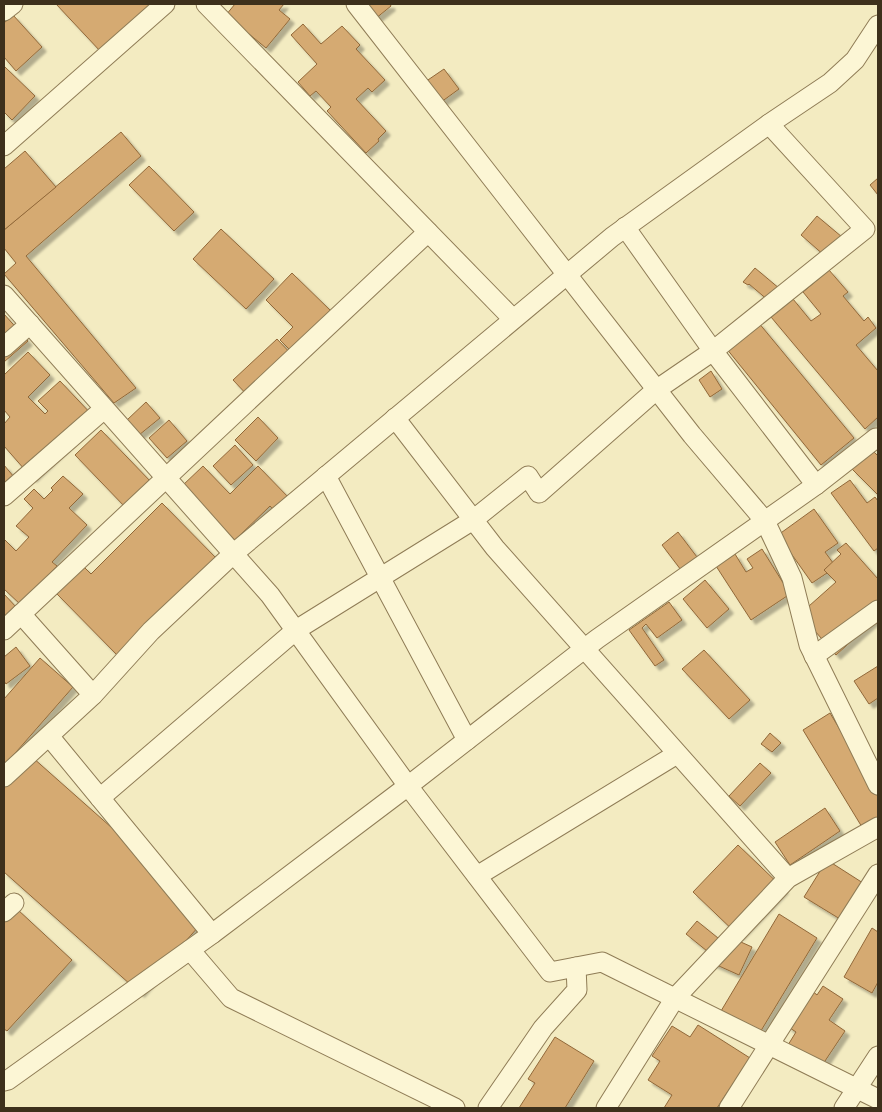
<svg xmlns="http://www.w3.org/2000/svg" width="882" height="1112" viewBox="0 0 882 1112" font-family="'Playfair Display',serif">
<defs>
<filter id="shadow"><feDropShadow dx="4.5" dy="4.5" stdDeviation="1" flood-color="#0004"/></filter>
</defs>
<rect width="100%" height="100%" fill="#f3ebc1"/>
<g fill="#d5aa72" stroke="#916839" filter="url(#shadow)">
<path d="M56,4H149L151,5L101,52Z"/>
<path d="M235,4H284L279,10L290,19L266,48L226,15Z"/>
<path d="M355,4H390L391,6L370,23Z"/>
<path d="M13,15L42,47L16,71L4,57V23Z"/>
<path d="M303,24L321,44L342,26L360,45L356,49L385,80L372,92L368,88L356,99L386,131L378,139L379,141L366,153L327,111L331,107L316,91L310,96L298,82L317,64L291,35Z"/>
<path d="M5,67L35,96L12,120L4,112V68Z"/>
<path d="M444,69L459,89L437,105L422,84Z"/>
<path d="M121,132L141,156L26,256L136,388L114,403L4,274L16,263L4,248V230Z"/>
<path d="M25,151L56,187L4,230V169Z"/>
<path d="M149,166L194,212L174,231L129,185Z"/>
<path d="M878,178V195L870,185Z"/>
<path d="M817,216L842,237L825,256L801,235Z"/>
<path d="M221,229L274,279L246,309L193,259Z"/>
<path d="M755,268L780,289L769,301L749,284L748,285L743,282Z"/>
<path d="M829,270L848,292L843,296L864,321L868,317L876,328L856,345L878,371V417L865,429L771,317L793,299L811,321L821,314L803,292Z"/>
<path d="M292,273L331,311L292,352L280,340L293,327L266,300Z"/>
<path d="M4,314L28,341L4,362Z"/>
<path d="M758,322L854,438L821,465L726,348Z"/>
<path d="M277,339L295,358L251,399L233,380Z"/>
<path d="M28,352L50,375L28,397L45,414L48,411L38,401L60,381L95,418L32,478L4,446V424L10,417L4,410V375Z"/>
<path d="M711,371L722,389L710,397L699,380Z"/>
<path d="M146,402L160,418L139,435L127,420Z"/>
<path d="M258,417L278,438L256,461L235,440Z"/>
<path d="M169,420L187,441L167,458L149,438Z"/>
<path d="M101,430L152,483L126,508L75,455Z"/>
<path d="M235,445L253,465L231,485L213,466Z"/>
<path d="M871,449L878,456V495L852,469Z"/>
<path d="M4,465L14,477L4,485Z"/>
<path d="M203,466L230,494L258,466L291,500L277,514L270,506L235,540L182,486Z"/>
<path d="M63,476L83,494L69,508L87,525L52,562L57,566L21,605L4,589V539L16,551L29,537L16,526L33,508L24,499L34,489L44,499L53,490L51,488Z"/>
<path d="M850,480L867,503L875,497L878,501V548L874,551L831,493Z"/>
<path d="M162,503L219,561L118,656L56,593L83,566L91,574Z"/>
<path d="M814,509L838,543L825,552L836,567L812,583L778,535Z"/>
<path d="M678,532L697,557L681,570L662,545Z"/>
<path d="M846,543L878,579V617L836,655L800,614L836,582L824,570L841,554L837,550Z"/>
<path d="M762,549L790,594L751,620L716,566L735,554L746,572L753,568L747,559Z"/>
<path d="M705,580L729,609L707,628L683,599Z"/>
<path d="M4,594L17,608L4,621Z"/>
<path d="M669,602L682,620L657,638L646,624L642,628L664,660L655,666L629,630Z"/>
<path d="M16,647L30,666L6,684L4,681V657Z"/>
<path d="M704,650L750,700L729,719L682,669Z"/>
<path d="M40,658L73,687L10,759L21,769L32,757L182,890L199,926L140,993L4,872V699Z"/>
<path d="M878,666V698L869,704L854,681Z"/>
<path d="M830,713L878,793V824L865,832L803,730Z"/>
<path d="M770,733L781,743L772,752L761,744Z"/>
<path d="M760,763L771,773L740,806L729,796Z"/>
<path d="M825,808L840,831L790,865L775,842Z"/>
<path d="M738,845L784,889L739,936L693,892Z"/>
<path d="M827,860L863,883L840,919L804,897Z"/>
<path d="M17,909L72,960L7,1031L4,1029V923Z"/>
<path d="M779,914L817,938L759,1034L721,1011Z"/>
<path d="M697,921L718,938L707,951L686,934Z"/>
<path d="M872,928L878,932V982L872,993L844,977Z"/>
<path d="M723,934L752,947L739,975L710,962Z"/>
<path d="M823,986L843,999L829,1020L845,1031L821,1067L788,1045L796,1032L787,1026L811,990L817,995Z"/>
<path d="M698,1025L750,1058L717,1108H664L672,1095L648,1080L660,1061L652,1056L672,1026L690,1037Z"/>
<path d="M555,1037L594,1061L565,1108H519L535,1083L528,1079Z"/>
</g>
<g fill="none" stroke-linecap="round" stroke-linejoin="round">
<g stroke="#8f7c56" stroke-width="21">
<g id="street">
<path d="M206,4L513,319"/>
<path d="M356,4L692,435L765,521L792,578L809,645L878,785"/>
<path d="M4,11L13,4"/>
<path d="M4,146L165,4"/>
<path d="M625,227L713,351L816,485"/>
<path d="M4,295L270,595L408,786L550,972L602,962L878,1099"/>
<path d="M4,347L30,324"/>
<path d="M395,418L495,548L788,878"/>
<path d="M326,476L467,740"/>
<path d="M4,496L104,409"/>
<path d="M21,614L93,695"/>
<path d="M4,630L428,232"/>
<path d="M814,656L878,610"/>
<path d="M49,736L212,934"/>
<path d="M4,777L93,695L151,631L233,554L612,237L769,124L830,83L855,60L878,25"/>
<path d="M100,798L296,630L473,520L528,476L539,493L656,390L713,351L865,229L769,124"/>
<path d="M477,876L677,754"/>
<path d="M4,912L14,903"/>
<path d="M190,950L231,998L455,1108"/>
<path d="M4,1081L8,1080L212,934L408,786L597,639L816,485L876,438L878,440"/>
<path d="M488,1108L543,1028L577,990L576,967"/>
<path d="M606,1108L675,998L788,878L878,827"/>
<path d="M729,1108L878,874"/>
<path d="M844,1108L878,1056"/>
</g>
</g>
<use href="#street" stroke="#fcf6d5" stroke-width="19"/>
</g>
<rect width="882" height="1112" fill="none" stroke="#3d301c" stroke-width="10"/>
</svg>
